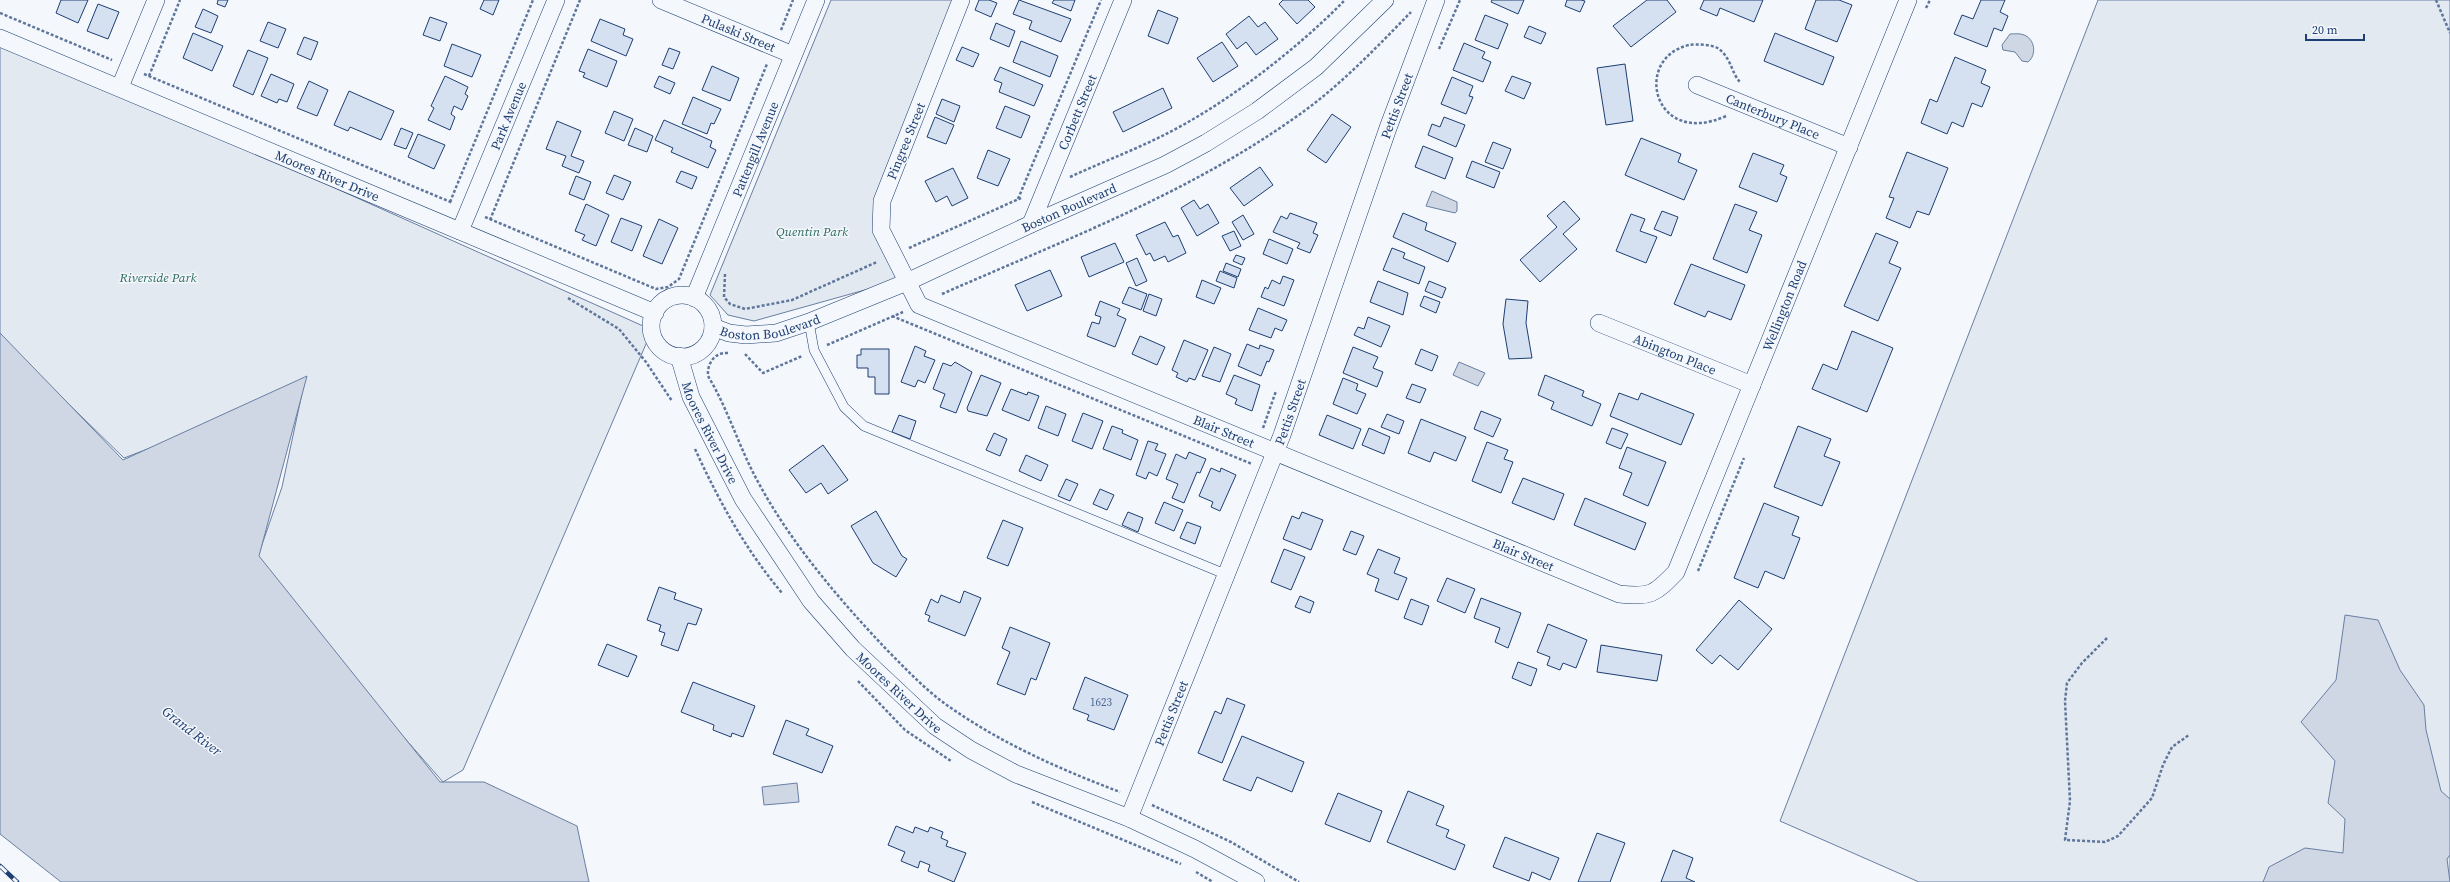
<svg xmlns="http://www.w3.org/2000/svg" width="2450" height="882" viewBox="0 0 2450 882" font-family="'Source Serif 4',serif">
<rect width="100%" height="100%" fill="#f4f7fb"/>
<g fill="#e3e9f0" stroke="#687fa3">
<path d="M831,0H964L885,194L884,231L904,279L754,321L728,315L710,295Z"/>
<path d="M2098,0H2450V882H1919L1780,821Z"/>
<path d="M0,46L114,89L652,330L463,770L443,782L325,647L258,556L282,487L304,384L213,424L124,458L0,337Z"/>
</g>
<g fill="#cfd7e4" stroke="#687fa3">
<path d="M2010,34C2014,34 2020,33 2024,35C2035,39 2037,55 2028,62L2022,61L2015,52L2003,50L2002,45Z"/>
<path d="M1432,191L1457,202V211L1455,213L1426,206Z"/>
<path d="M0,333L123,460L307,376L259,556L440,782H484L577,826L589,882H61L0,834Z"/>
<path d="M1459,362L1485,373L1478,386L1453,375Z"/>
<path d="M2345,615L2378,620L2400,670L2424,705L2426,730L2441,791L2450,799V855L2447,859L2450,882H2263L2269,867L2305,848L2343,853L2345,819L2328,803L2335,761L2301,722L2336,680Z"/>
<path d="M797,783L799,802L764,805L762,787Z"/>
</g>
<g fill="#d5e0f0" stroke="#1d3f73">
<path d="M61,0H88L78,23L56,13Z"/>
<path d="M218,0H228L225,7L217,4Z"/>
<path d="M484,0H499L493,15L480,9Z"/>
<path d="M979,0H989L997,3L991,17L975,10Z"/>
<path d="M1019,0L1071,19L1061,42L1029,29L1032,21L1013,14Z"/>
<path d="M1054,0H1075L1071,11L1052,3Z"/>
<path d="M1283,0H1308L1315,7L1297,24L1279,4Z"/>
<path d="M1492,0H1524L1518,14L1491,2Z"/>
<path d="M1567,0H1581L1585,1L1580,12L1565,6Z"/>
<path d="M1647,0H1667L1676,12L1631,47L1613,26Z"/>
<path d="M1704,0H1763L1754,22L1720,8L1717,16L1700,9Z"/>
<path d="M1816,0H1839L1852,5L1837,42L1805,29Z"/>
<path d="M1981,0H2005L2000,12L2008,16L2002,31L1994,28L1987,47L1954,34L1962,15L1973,19Z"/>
<path d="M98,4L119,12L108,39L87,31Z"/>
<path d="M203,9L218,16L211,33L195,27Z"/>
<path d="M1158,10L1178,18L1168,44L1148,36Z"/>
<path d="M1485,15L1508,24L1498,49L1475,40Z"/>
<path d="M1249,16L1258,27L1265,22L1278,39L1256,55L1246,42L1237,49L1226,34Z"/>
<path d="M430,17L447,23L440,41L423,35Z"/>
<path d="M600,19L625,29L623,35L633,39L626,56L591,41Z"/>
<path d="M268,22L286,29L278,48L260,41Z"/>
<path d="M996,23L1015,31L1009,47L990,39Z"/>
<path d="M1529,26L1546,33L1541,44L1524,37Z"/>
<path d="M193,33L223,46L212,71L183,58Z"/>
<path d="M1775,33L1834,57L1823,85L1764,61Z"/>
<path d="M304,37L318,42L311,60L297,54Z"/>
<path d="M1021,41L1058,56L1050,77L1013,62Z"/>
<path d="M1222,42L1238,66L1213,82L1197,58Z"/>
<path d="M1464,43L1485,52L1482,58L1491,62L1483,82L1453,70Z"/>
<path d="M452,44L481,55L472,77L444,66Z"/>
<path d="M962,47L979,54L973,67L956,60Z"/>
<path d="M669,48L680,52L673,69L662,65Z"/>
<path d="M588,49L617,61L607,87L583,77L585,73L579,71Z"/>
<path d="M248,50L268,58L253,95L233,86Z"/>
<path d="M1955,57L1986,70L1981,83L1990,87L1982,107L1972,103L1963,127L1952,122L1947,134L1921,123L1930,99L1937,102Z"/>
<path d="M1625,64L1633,121L1606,125L1597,68Z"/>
<path d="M712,66L739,78L730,101L702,90Z"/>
<path d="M1000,67L1043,85L1034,106L999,92L1002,83L994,80Z"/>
<path d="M271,74L294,84L287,102L279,99L277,103L261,96Z"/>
<path d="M445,76L468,87L465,94L468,96L462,110L454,106L451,114L455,117L450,130L428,120L434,108L431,106Z"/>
<path d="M659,76L675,83L670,94L654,87Z"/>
<path d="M1512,76L1531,83L1524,99L1505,91Z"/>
<path d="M1452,77L1473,86L1469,96L1473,97L1466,114L1441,104Z"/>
<path d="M309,81L328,90L317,116L297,108Z"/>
<path d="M1163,88L1172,108L1123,132L1113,112Z"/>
<path d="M349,91L394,111L381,140L350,127L348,131L334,125Z"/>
<path d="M693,97L721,109L714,124L711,123L707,134L682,124Z"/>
<path d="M942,99L960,106L954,122L936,114Z"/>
<path d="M1005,106L1030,116L1021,138L996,128Z"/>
<path d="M614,111L633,119L624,141L605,133Z"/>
<path d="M1332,114L1351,127L1326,163L1307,150Z"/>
<path d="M935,117L954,125L946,144L927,137Z"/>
<path d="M1444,117L1465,125L1456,147L1428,135L1432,124L1440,127Z"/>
<path d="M664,120L712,141L710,147L716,150L708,168L671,152L673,148L655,140Z"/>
<path d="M557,121L581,131L571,156L584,161L579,173L562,166L566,156L546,149Z"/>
<path d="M401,128L413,133L406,149L394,145Z"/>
<path d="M635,128L653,136L647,152L628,145Z"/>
<path d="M418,134L445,145L434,169L408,157Z"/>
<path d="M1641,138L1681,154L1678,162L1697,170L1684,200L1625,175Z"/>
<path d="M1493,142L1511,149L1503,169L1485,162Z"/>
<path d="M1423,146L1453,158L1445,179L1415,167Z"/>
<path d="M988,150L1010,159L998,186L977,178Z"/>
<path d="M1907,152L1948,168L1929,215L1917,211L1910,228L1886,218L1894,198L1889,197Z"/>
<path d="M1753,153L1784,165L1780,174L1787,177L1777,202L1739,187Z"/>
<path d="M1472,161L1500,172L1494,188L1466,177Z"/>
<path d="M1260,167L1273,185L1244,206L1230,188Z"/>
<path d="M953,168L968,198L952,206L947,196L936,202L925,181Z"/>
<path d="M681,171L697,177L692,189L676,182Z"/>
<path d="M614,175L631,182L623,200L606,193Z"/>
<path d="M576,176L591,182L584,200L569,194Z"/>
<path d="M1194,200L1200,209L1208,204L1219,223L1197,236L1181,208Z"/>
<path d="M1564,201L1580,219L1563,234L1577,249L1540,282L1520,260L1557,227L1547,216Z"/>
<path d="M586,204L609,215L596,246L582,240L585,235L575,231Z"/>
<path d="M1735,204L1757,212L1749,230L1762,235L1747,273L1713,259Z"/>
<path d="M1662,211L1678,217L1671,236L1654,229Z"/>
<path d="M1290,213L1317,223L1313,233L1318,235L1310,253L1297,248L1300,243L1273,232L1281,216L1287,219Z"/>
<path d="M1403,213L1427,223L1425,230L1456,243L1448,262L1393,237Z"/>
<path d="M1631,214L1645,219L1640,231L1657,237L1646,263L1616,251Z"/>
<path d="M1243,215L1254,234L1243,240L1232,222Z"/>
<path d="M621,218L642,226L632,251L611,242Z"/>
<path d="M659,219L678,228L662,264L643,256Z"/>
<path d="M1165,222L1173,237L1178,235L1186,253L1168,262L1165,256L1154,261L1150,253L1146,255L1136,235Z"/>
<path d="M1234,231L1241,246L1230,251L1222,236Z"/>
<path d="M1876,233L1898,242L1889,263L1901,268L1878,321L1844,306Z"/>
<path d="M1269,239L1293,249L1287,264L1263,254Z"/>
<path d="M1115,243L1124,262L1089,277L1081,257Z"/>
<path d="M1392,248L1405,253L1403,258L1425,267L1419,284L1383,270Z"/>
<path d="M1236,255L1245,258L1242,265L1233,261Z"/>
<path d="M1137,258L1147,281L1136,286L1126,263Z"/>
<path d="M1226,263L1241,269L1238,277L1223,271Z"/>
<path d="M1691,264L1745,285L1731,320L1708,311L1705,317L1674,304Z"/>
<path d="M1050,270L1062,296L1027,311L1015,285Z"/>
<path d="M1220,271L1237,278L1234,288L1216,281Z"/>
<path d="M1283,276L1294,280L1284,306L1261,297L1265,287L1268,289L1272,280L1280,284Z"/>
<path d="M1202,280L1221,288L1214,304L1196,297Z"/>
<path d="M1378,281L1408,293L1403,315L1370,302Z"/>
<path d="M1429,281L1446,288L1442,298L1425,291Z"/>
<path d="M1129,287L1147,294L1141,310L1122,303Z"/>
<path d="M1149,294L1162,299L1156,316L1143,311Z"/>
<path d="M1424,296L1440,302L1436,313L1420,306Z"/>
<path d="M1506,299L1528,301L1526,323L1532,358L1509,359L1503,324Z"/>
<path d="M1100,301L1120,309L1117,315L1126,319L1115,347L1087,336L1092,322L1099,324L1101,317L1095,315Z"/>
<path d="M1258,308L1287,320L1282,331L1275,328L1271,338L1249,330Z"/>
<path d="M1368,317L1390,326L1381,347L1354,335L1358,327L1364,329Z"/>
<path d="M1852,331L1893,348L1867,412L1812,389L1823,364L1837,370Z"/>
<path d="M1140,336L1165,347L1157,365L1132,354Z"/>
<path d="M1184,340L1208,350L1195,380L1189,378L1187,382L1176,377L1178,373L1172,370Z"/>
<path d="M1247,344L1259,349L1260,345L1274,350L1269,362L1267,361L1261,376L1238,366Z"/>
<path d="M915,346L926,351L924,356L935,360L925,383L918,380L915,387L901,382Z"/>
<path d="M1214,347L1231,354L1220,382L1202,376Z"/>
<path d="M1353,347L1378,357L1373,368L1383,372L1377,387L1343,373Z"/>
<path d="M861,349H889V394H875V377H868V368H857V355H861Z"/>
<path d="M1421,349L1438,356L1432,371L1415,364Z"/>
<path d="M955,362L972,372L956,413L940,407L945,394L933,389L943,363L951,366Z"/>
<path d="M981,375L1001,383L987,416L968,411L967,408Z"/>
<path d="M1234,375L1260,385L1252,411L1235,404L1237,399L1226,394Z"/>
<path d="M1545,375L1584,391L1582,396L1601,404L1592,426L1551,409L1554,402L1538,395Z"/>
<path d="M1343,378L1358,384L1356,390L1366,394L1357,414L1333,404Z"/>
<path d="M1412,384L1426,389L1420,403L1406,398Z"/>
<path d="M1011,389L1027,395L1028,392L1039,396L1029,421L1002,410Z"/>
<path d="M1619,393L1638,400L1641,393L1694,414L1681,445L1610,416Z"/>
<path d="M1046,406L1066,414L1058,436L1038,428Z"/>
<path d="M1481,411L1501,419L1493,437L1474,429Z"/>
<path d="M1083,413L1103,421L1092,449L1072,441Z"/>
<path d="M1387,414L1404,421L1399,434L1381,427Z"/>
<path d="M899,415L916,421L910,439L892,432Z"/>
<path d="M1327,415L1361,429L1353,449L1319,435Z"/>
<path d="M1421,419L1466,437L1456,461L1434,452L1430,462L1408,453Z"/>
<path d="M1112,426L1123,430L1122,433L1138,440L1131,460L1103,449Z"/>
<path d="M1798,426L1831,439L1824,456L1840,462L1822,506L1774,487Z"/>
<path d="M1369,428L1390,437L1384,454L1362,445Z"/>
<path d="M1612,428L1628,434L1621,449L1606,443Z"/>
<path d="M994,433L1007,439L1000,456L986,450Z"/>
<path d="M1148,441L1158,444L1155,450L1166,454L1157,476L1149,472L1146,479L1136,475Z"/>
<path d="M1487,442L1508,450L1504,459L1513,462L1501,493L1472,481Z"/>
<path d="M823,445L848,480L828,494L821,483L806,493L789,470Z"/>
<path d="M1627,447L1666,462L1648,506L1623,495L1632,473L1619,468Z"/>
<path d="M1189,452L1206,459L1200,473L1197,472L1184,503L1172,498L1178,484L1166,479L1176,454L1186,459Z"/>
<path d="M1026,455L1048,465L1041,481L1019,471Z"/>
<path d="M1211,468L1220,472L1221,468L1236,475L1220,511L1211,507L1213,502L1199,496Z"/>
<path d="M1523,478L1564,494L1554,520L1512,503Z"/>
<path d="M1066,479L1078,484L1070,501L1058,496Z"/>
<path d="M1100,489L1114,495L1107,510L1093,504Z"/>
<path d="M1585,498L1646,523L1635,550L1574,525Z"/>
<path d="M1164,502L1183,510L1174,531L1155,523Z"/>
<path d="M1764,503L1799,517L1792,535L1800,538L1784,579L1765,571L1758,588L1734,578Z"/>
<path d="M876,511L902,556L907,559L896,577L873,563L851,526Z"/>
<path d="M1128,512L1143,518L1138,532L1122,525Z"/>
<path d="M1302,512L1323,520L1311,550L1283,539L1292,516L1299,519Z"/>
<path d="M1003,520L1023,528L1008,566L987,558Z"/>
<path d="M1187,522L1201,527L1195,544L1180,538Z"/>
<path d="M1351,531L1364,536L1356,555L1343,550Z"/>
<path d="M1284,549L1305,557L1291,590L1271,582Z"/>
<path d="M1378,549L1400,558L1394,573L1407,578L1398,600L1375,591L1379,579L1367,574Z"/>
<path d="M1447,578L1475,589L1465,613L1437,601Z"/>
<path d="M659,587L676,593L674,599L702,609L696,625L688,623L678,651L661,645L665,633L659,631L661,625L647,620Z"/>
<path d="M964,591L981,598L965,636L928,621L930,616L925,614L931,599L938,603L941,595L960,603Z"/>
<path d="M1300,596L1314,602L1310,613L1295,607Z"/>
<path d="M1481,598L1521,613L1508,648L1495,642L1500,628L1474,618Z"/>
<path d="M1411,599L1429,606L1422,625L1404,618Z"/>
<path d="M1739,600L1772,629L1738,670L1720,655L1712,664L1696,650Z"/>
<path d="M1548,624L1587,640L1576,668L1563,663L1560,670L1547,665L1550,657L1537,652Z"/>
<path d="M1010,627L1050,643L1036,680L1031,678L1025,695L997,684L1010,652L1002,648Z"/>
<path d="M607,644L637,656L628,677L598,665Z"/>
<path d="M1601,645L1662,655L1657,681L1597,672Z"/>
<path d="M1518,662L1537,669L1531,686L1512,678Z"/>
<path d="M1085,677L1128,695L1114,730L1087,720L1089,715L1073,709Z"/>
<path d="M693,682L755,706L743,737L732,733L731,737L713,730L714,725L681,712Z"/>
<path d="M1227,698L1245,705L1222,763L1198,753L1215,711L1221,714Z"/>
<path d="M786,720L809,729L806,735L833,746L822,773L773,754Z"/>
<path d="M1242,736L1304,762L1292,792L1257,777L1251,791L1223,780Z"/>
<path d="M1408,791L1444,806L1436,825L1449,830L1446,837L1465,845L1455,870L1387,842Z"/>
<path d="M1338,793L1382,811L1370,842L1325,824Z"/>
<path d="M896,826L913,833L915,827L928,832L930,827L943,832L941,838L948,841L946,846L966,853L954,882L928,871L930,865L920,861L918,868L901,861L905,852L888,845Z"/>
<path d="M1597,833L1625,843L1610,882H1578Z"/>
<path d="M1505,837L1559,858L1550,880L1532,872L1529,881L1493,867Z"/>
<path d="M1673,850L1693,858L1686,878L1695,882H1661Z"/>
</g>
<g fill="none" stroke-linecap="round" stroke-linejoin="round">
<g stroke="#1d3f73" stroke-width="10">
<path id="service" d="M809,322L814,350L844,407L864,426L1225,574"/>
</g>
<g stroke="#1d3f73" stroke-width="18">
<g id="minor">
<path id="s1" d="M661,0L793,55"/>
<path id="s2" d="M961,0L882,201L881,230L919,305L1619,594C1651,597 1654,595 1676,572L1908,0"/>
<path id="s3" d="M0,38L655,313"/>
<path id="s4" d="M1697,85L1849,147"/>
<path d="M120,87L156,0"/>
<path id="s5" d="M1031,224L1123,0"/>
<path id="s6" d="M460,231L556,0"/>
<circle cx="682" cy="326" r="31"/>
<path id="s7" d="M694,298L816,0"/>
<path id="s8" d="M1599,323L1752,385"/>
<path id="s9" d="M713,327L729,333L746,335L776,333L809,322L907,282L1031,224L1165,165L1206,143L1257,111L1316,67L1385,0"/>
<path id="s10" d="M679,356L691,397L743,499L811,601L853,649L935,726L971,750L1016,774L1129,818L1195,849L1256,882"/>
<path id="s11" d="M1129,818L1282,435L1388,128L1436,0"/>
</g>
</g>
<g stroke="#5e769c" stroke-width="2.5" stroke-dasharray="3 2" stroke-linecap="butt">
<path d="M2436,0L2450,33"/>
<path d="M1926,8L1930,0"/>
<path d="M0,13L112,60"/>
<path d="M781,30L793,0"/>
<path d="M1439,49L1460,0"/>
<path d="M144,74L453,203"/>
<path d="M149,76L180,0"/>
<path d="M1726,116C1653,149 1632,58 1689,45C1697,44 1712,44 1719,49C1731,58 1732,74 1740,82"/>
<path d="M1070,177C1100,163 1132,151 1162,136C1225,105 1296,50 1345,0"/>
<path d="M1018,199L1101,0"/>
<path d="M450,202L533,0"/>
<path d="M485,217L656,289L668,287L679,279L767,64"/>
<path d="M490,220L580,0"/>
<path d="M909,248L1021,198"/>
<path d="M725,274L724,297L730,304L745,309L792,300L877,262"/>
<path d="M942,294C1062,241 1185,195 1293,119C1337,89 1374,50 1411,12"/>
<path d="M568,298L619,329L646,362L672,401"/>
<path d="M892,316L1252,464"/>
<path d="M827,345L903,312"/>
<path d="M728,353C714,352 707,364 708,376C728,409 739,447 757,480C790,542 838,598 886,649C908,671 928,693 954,710C1005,745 1062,770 1120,792"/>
<path d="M745,354L763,373L802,356"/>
<path d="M1263,428L1276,391"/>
<path d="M695,449C719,501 745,549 782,593"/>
<path d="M1698,571L1744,458"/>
<path d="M2107,638L2082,663L2067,683L2065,701L2070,801L2065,840L2105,842L2118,836L2152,798L2163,765L2172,747L2189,735"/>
<path d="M858,681L905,730L951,761"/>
<path d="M1032,802L1181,864"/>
<path d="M1152,805L1231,842L1299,882"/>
<path d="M1196,872L1213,882"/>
</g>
<use href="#service" stroke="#f4f7fb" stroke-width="9"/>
<use href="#minor" stroke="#f4f7fb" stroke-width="17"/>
<g stroke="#1d3f73" stroke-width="4.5">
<path id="rail" d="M0,866L17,882"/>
</g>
<use href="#rail" stroke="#f4f7fb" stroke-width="3" stroke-dasharray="9" stroke-linecap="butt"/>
</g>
<g text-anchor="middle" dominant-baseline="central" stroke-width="3" stroke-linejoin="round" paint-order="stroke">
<g font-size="11" fill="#4b6792">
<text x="1101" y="702">1623</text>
</g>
<g font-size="13" fill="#1d3f73" stroke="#f4f7fb">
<text stroke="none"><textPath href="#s1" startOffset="84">Pulaski Street</textPath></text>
<text stroke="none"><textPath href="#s11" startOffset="761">Pettis Street</textPath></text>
<text stroke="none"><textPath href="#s5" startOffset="121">Corbett Street</textPath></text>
<text stroke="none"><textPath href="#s6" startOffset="125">Park Avenue</textPath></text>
<text stroke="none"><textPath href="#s4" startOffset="82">Canterbury Place</textPath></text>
<text transform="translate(906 141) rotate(-68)">Pingree Street</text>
<text stroke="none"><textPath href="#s7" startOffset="161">Pattengill Avenue</textPath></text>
<text stroke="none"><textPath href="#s3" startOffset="355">Moores River Drive</textPath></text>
<text stroke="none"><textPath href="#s9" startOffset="383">Boston Boulevard</textPath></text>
<text stroke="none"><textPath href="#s2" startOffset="1439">Wellington Road</textPath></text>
<text stroke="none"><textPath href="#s9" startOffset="59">Boston Boulevard</textPath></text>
<text stroke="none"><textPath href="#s8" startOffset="82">Abington Place</textPath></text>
<text stroke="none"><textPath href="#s11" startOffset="437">Pettis Street</textPath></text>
<text stroke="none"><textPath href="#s10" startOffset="83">Moores River Drive</textPath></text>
<text stroke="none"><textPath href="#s2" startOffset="659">Blair Street</textPath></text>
<text stroke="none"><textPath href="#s2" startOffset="983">Blair Street</textPath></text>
<text stroke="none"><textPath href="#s10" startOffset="407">Moores River Drive</textPath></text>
<text stroke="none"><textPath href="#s11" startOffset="113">Pettis Street</textPath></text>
</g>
<g font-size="13" font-style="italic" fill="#2c6c60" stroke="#f4f7fb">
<text x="812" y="231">Quentin Park</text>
<text x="158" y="277">Riverside Park</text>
</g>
<g font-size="14" font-style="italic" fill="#1d3f73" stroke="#f4f7fb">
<text transform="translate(192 731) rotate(38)">Grand River</text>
</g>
</g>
<path d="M2306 34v6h58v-6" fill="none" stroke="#1d3f73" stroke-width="2"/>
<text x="2312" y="34" font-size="12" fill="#1d3f73" stroke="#f4f7fb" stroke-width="3" paint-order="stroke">20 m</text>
</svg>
